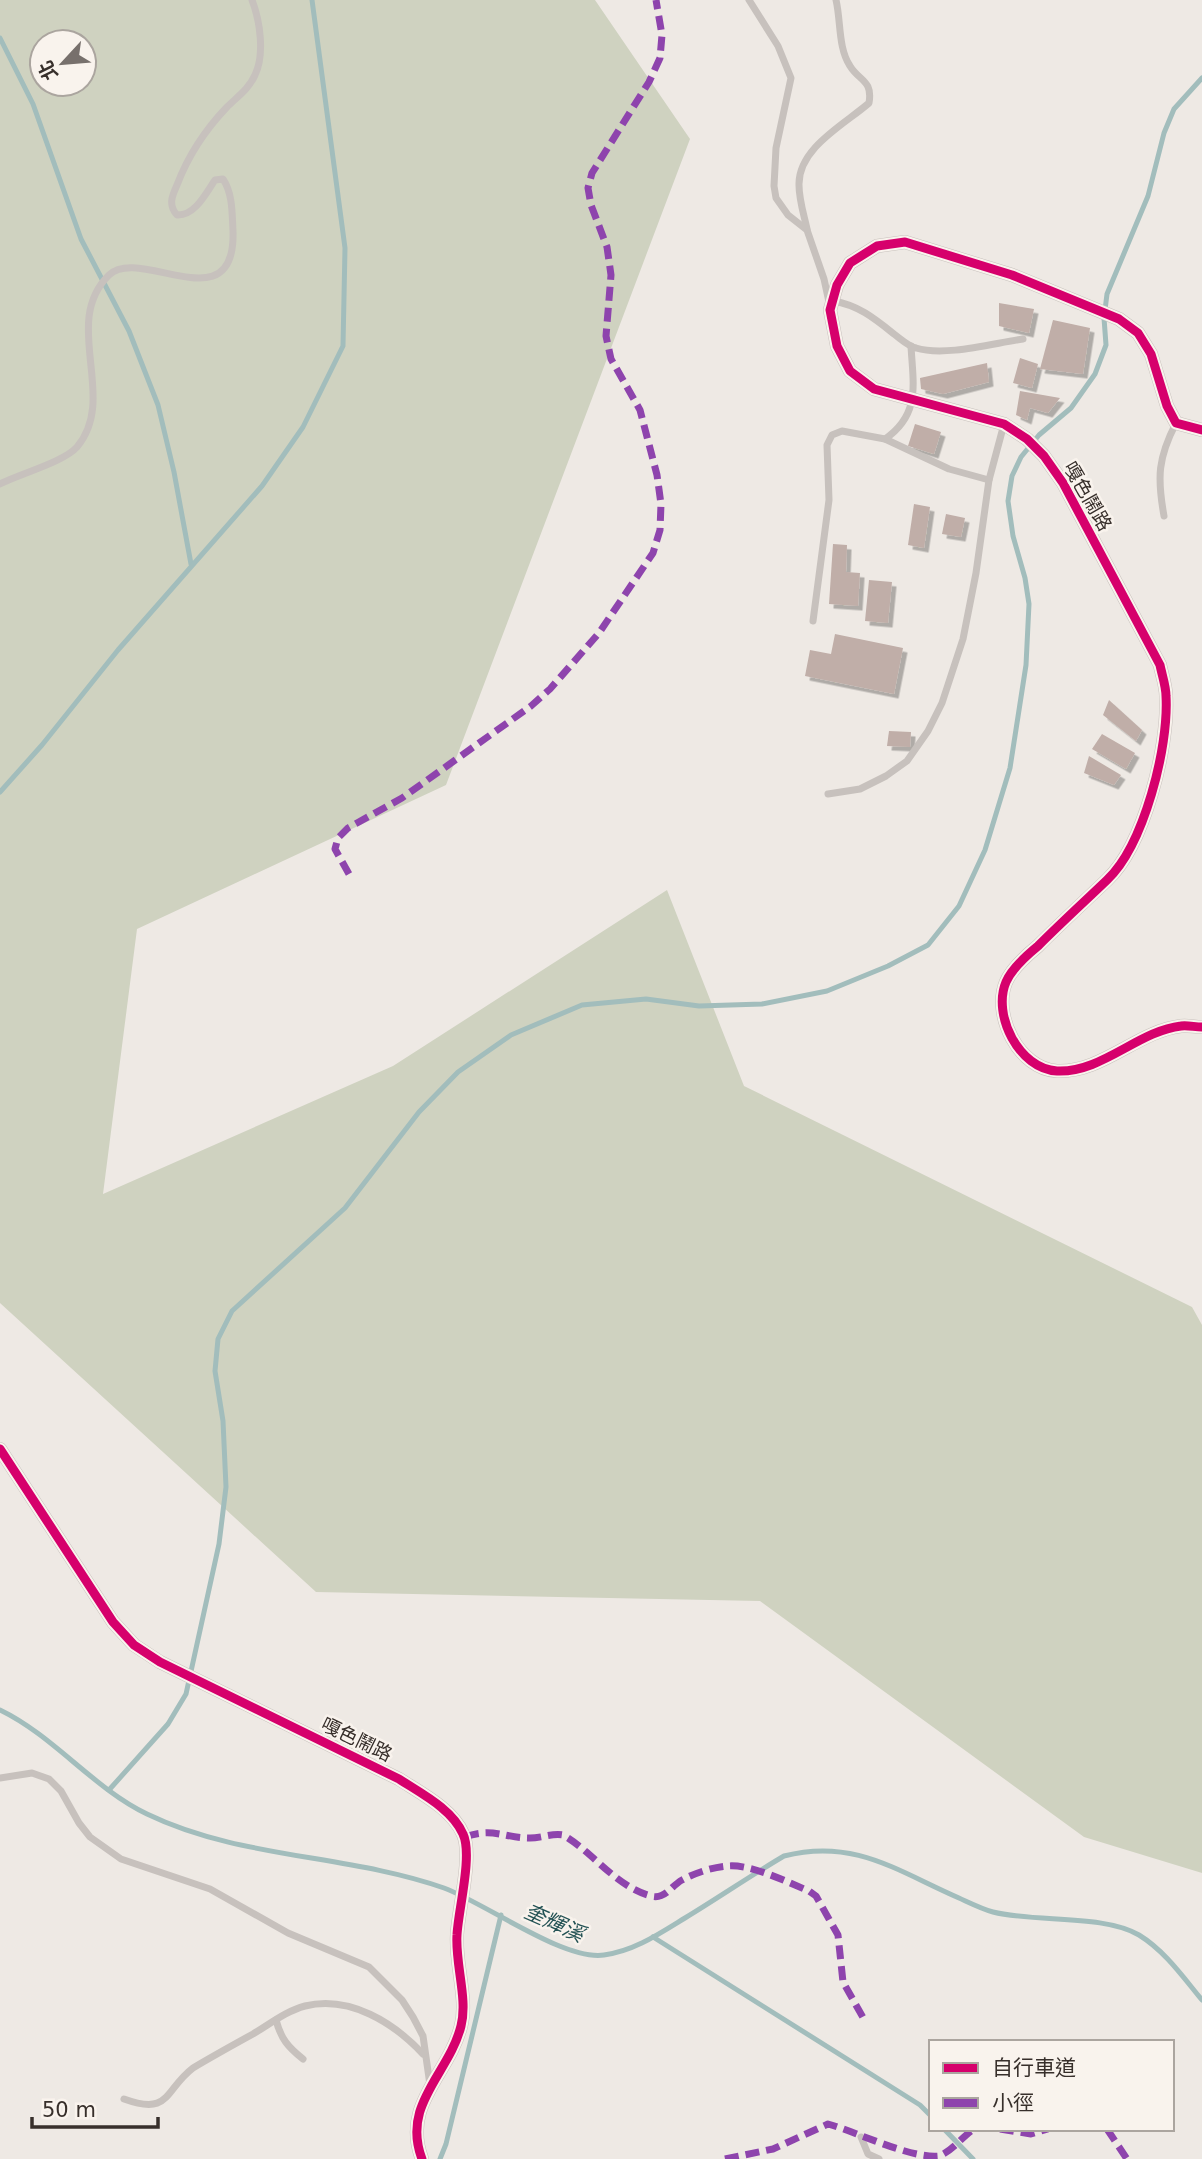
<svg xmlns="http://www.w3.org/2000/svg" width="1202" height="2159" viewBox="0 0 1202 2159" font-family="'DejaVu Sans','Noto Sans TC',sans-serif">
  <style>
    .green { fill: #cfd2c0; fill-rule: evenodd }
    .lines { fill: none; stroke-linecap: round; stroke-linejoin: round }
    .stream { stroke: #a2bdbc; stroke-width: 5 }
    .building { fill: #c0aea8; filter: url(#shadow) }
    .lane { stroke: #c7c1bd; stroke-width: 7 }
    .street { stroke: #c7c1bd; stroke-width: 14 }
    .quiet { stroke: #8e44ad; stroke-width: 7; stroke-dasharray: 14 7; stroke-linecap: butt }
    .cycleway-casing { stroke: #f9f3ed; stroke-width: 13 }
    .cycleway { stroke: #d6006c; stroke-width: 9 }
    .labels { text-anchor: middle; stroke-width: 5; stroke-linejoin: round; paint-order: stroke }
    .street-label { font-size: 19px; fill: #372f2b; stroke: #f9f3ed }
    .water-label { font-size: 21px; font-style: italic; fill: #255355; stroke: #f9f3ed }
  </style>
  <defs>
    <filter id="shadow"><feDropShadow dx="4.5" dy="4.5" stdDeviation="0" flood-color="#0004"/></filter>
  </defs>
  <rect width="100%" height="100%" fill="#eee9e4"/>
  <!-- green -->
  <path class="green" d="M0 0H595L690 139 446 785 137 929 103 1194 393 1066 667 890 744 1086 1192 1307 1202 1325V1873L1084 1837 760 1601 316 1592 0 1303ZM42 42H84V84H42Z"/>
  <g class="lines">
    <!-- stream -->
    <g class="stream">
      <polyline points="0,38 33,104 81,239 129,331 158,405 174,472 191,564"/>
      <polyline points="0,792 42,745 118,650 262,486 303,427 343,346 345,248 312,0"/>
      <path d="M0 1710C54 1736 93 1788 147 1814 240 1859 347 1854 444 1888 485 1903 564 1961 604 1955 634 1951 659 1934 685 1918 718 1898 750 1876 784 1856 854 1838 897 1871 959 1898 970 1903 982 1909 993 1912 1036 1923 1103 1914 1139 1935 1165 1951 1183 1977 1202 2000"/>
      <polyline points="109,1790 168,1724 186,1694 219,1544 226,1487 223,1421 215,1371 218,1339 232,1311 345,1208 419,1112 458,1072 511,1035 582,1005 646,999 699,1006 762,1004 827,991 888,966 928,945 959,906 985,850 1010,768 1026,665 1029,604 1025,578 1013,536 1008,501 1012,476 1021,457 1039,435 1071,408 1095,374 1106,345 1104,318 1107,294 1148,196 1164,133 1174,109 1202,78"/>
      <polyline points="653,1937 920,2105 931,2116"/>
      <polyline points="944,2129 973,2159"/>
      <polyline points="440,2159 446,2144 501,1915"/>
    </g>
  </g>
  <!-- building -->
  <g class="building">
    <polygon points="999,303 1034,309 1029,333 999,326"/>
    <polygon points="1053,320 1090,328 1083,374 1040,369"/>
    <polygon points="1020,358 1038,364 1032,388 1013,383"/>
    <polygon points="987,363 989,382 943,394 921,389 920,378"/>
    <polygon points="1020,391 1060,398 1048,413 1030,408 1027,420 1016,415"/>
    <polygon points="915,424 941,432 934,454 908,446"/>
    <polygon points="914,504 930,507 924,548 908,545"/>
    <polygon points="946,514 965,518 961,537 942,534"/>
    <polygon points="833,544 847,545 846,572 860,573 858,606 829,604"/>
    <polygon points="869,580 892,582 888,623 865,621"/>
    <polygon points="835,634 903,648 894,694 805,676 810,650 831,654"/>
    <polygon points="1109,700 1142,730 1136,741 1103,715"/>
    <polygon points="889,731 911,732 910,747 887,746"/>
    <polygon points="1102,734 1135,753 1126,769 1092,749"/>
    <polygon points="1089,756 1121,775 1114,785 1084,773"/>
  </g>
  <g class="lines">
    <!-- lane -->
    <g class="lane">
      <polyline points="749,0 778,46 791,78 776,148 774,186 776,198 788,215 807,230 824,279 829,302"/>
      <path d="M807 229C804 215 799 200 799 185 798 148 845 124 869 103 873 80 859 81 850 66 838 48 841 21 836 0"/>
      <path d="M833 301C858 305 874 318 894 334 901 339 908 346 916 348 945 357 994 343 1023 339"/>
      <polyline points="885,439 949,469 989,480"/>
      <path d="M0 484C19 474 64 462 77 447 119 397 60 323 109 275 140 245 236 324 233 231 232 214 233 194 223 179L215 180C206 193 195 216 177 215 168 205 172 196 177 185 188 156 205 130 227 107 237 97 249 89 255 75 265 54 260 21 252 0"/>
      <path d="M1164 516C1157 477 1158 458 1176 423"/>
      <path d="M813 621 829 500 827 445 832 435 842 431 885 439C921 414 913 384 911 346"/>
      <polyline points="828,794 860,789 886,776 907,761 928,731 942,703 963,639 976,573 989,480 1004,424"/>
      <polyline points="0,1778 32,1773 49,1779 61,1791 79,1823 90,1837 121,1859 210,1889 288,1933 369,1967 402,2000 413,2017 423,2036 430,2085"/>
      <path d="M276 2020C281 2039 288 2047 303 2059"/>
      <path d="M124 2099C171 2116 164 2090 193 2068 213 2056 233 2045 253 2034 270 2024 286 2011 305 2006 350 1995 394 2023 423 2054"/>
      <polyline points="861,2137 868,2154 879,2159"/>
    </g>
    <!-- street -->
    <g class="street">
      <path d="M1202 430 1176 423 1167 406 1151 354 1138 333 1119 319 1012 275 905 242 877 246 850 263 837 285 830 310 837 346 850 371 874 389 1004 424 1027 439 1044 456 1063 483 1160 665C1162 675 1166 686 1166 696 1169 747 1144 845 1107 880 1084 902 1061 923 1038 946 1027 955 1012 968 1006 982 992 1015 1019 1069 1057 1071 1102 1073 1138 1031 1181 1026 1187 1025 1195 1027 1202 1027"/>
      <path d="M0 1449 113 1622 134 1645 160 1662 399 1779C422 1794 452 1809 463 1834 473 1855 458 1911 457 1935 455 1964 468 1999 461 2026 449 2074 401 2104 422 2159"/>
    </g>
    <!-- quiet -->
    <g class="quiet">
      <polyline points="349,874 335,849 338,838 348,828 402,798 531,706 550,689 599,633 653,553 660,530 661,504 657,475 640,410 611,359 606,336 611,275 607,247 591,205 588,188 592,173 649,82 660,58 662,35 656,0"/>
      <path d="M465 1837C493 1827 504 1838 530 1838 542 1838 552 1833 563 1835 593 1852 616 1887 651 1896 665 1900 671 1886 682 1880 695 1873 713 1867 728 1866 751 1864 787 1882 809 1891L816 1896 838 1935 843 1982 865 2021"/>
      <polyline points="1000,2129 1031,2134 1048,2129"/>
      <polyline points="1107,2129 1127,2159"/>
      <path d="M725 2159 773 2149 828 2124C857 2132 911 2159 939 2156 952 2151 962 2137 974 2129"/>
    </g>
    <defs>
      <g id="cycleway">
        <path d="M1202 430 1176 423 1167 406 1151 354 1138 333 1119 319 1012 275 905 242 877 246 850 263 837 285 830 310 837 346 850 371 874 389 1004 424 1027 439 1044 456 1063 483 1160 665C1162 675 1166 686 1166 696 1169 747 1144 845 1107 880 1084 902 1061 923 1038 946 1027 955 1012 968 1006 982 992 1015 1019 1069 1057 1071 1102 1073 1138 1031 1181 1026 1187 1025 1195 1027 1202 1027"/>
        <path d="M0 1449 113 1622 134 1645 160 1662 399 1779C422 1794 452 1809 463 1834 473 1855 458 1911 457 1935 455 1964 468 1999 461 2026 449 2074 401 2104 422 2159"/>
      </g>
    </defs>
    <!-- cycleway casing -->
    <use href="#cycleway" class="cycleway-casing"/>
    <!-- cycleway -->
    <use href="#cycleway" class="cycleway"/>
  </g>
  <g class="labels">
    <!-- street labels -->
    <g class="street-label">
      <text transform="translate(1088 496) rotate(60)" y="7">嘎色鬧路</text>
      <text transform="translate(357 1739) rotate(26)" y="7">嘎色鬧路</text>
    </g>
    <!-- water labels -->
    <g class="water-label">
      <text transform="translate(554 1923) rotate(24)" y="7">奎輝溪</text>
    </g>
  </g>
  <!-- legend -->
  <rect x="929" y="2040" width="245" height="91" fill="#f9f3ed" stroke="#aba59f" stroke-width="2"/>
  <rect x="943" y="2063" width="35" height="10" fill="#d6006c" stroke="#aba59f" stroke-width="2"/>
  <text x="992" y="2075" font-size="21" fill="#372f2b">自行車道</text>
  <rect x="943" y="2098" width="35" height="10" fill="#8e44ad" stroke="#aba59f" stroke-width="2"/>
  <text x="992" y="2110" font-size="21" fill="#372f2b">小徑</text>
  <!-- north arrow -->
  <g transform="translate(63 63) rotate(244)"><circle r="33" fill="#f9f3ed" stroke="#aba59f" stroke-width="2"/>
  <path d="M0-5L12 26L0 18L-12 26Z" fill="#77706c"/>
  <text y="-10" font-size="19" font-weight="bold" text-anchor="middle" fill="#372f2b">北</text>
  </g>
  <!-- scale -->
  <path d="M32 2117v10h126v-10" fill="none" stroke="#372f2b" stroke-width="3.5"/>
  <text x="42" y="2117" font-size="21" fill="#372f2b" stroke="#f9f3ed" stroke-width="5" paint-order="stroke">50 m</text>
</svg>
